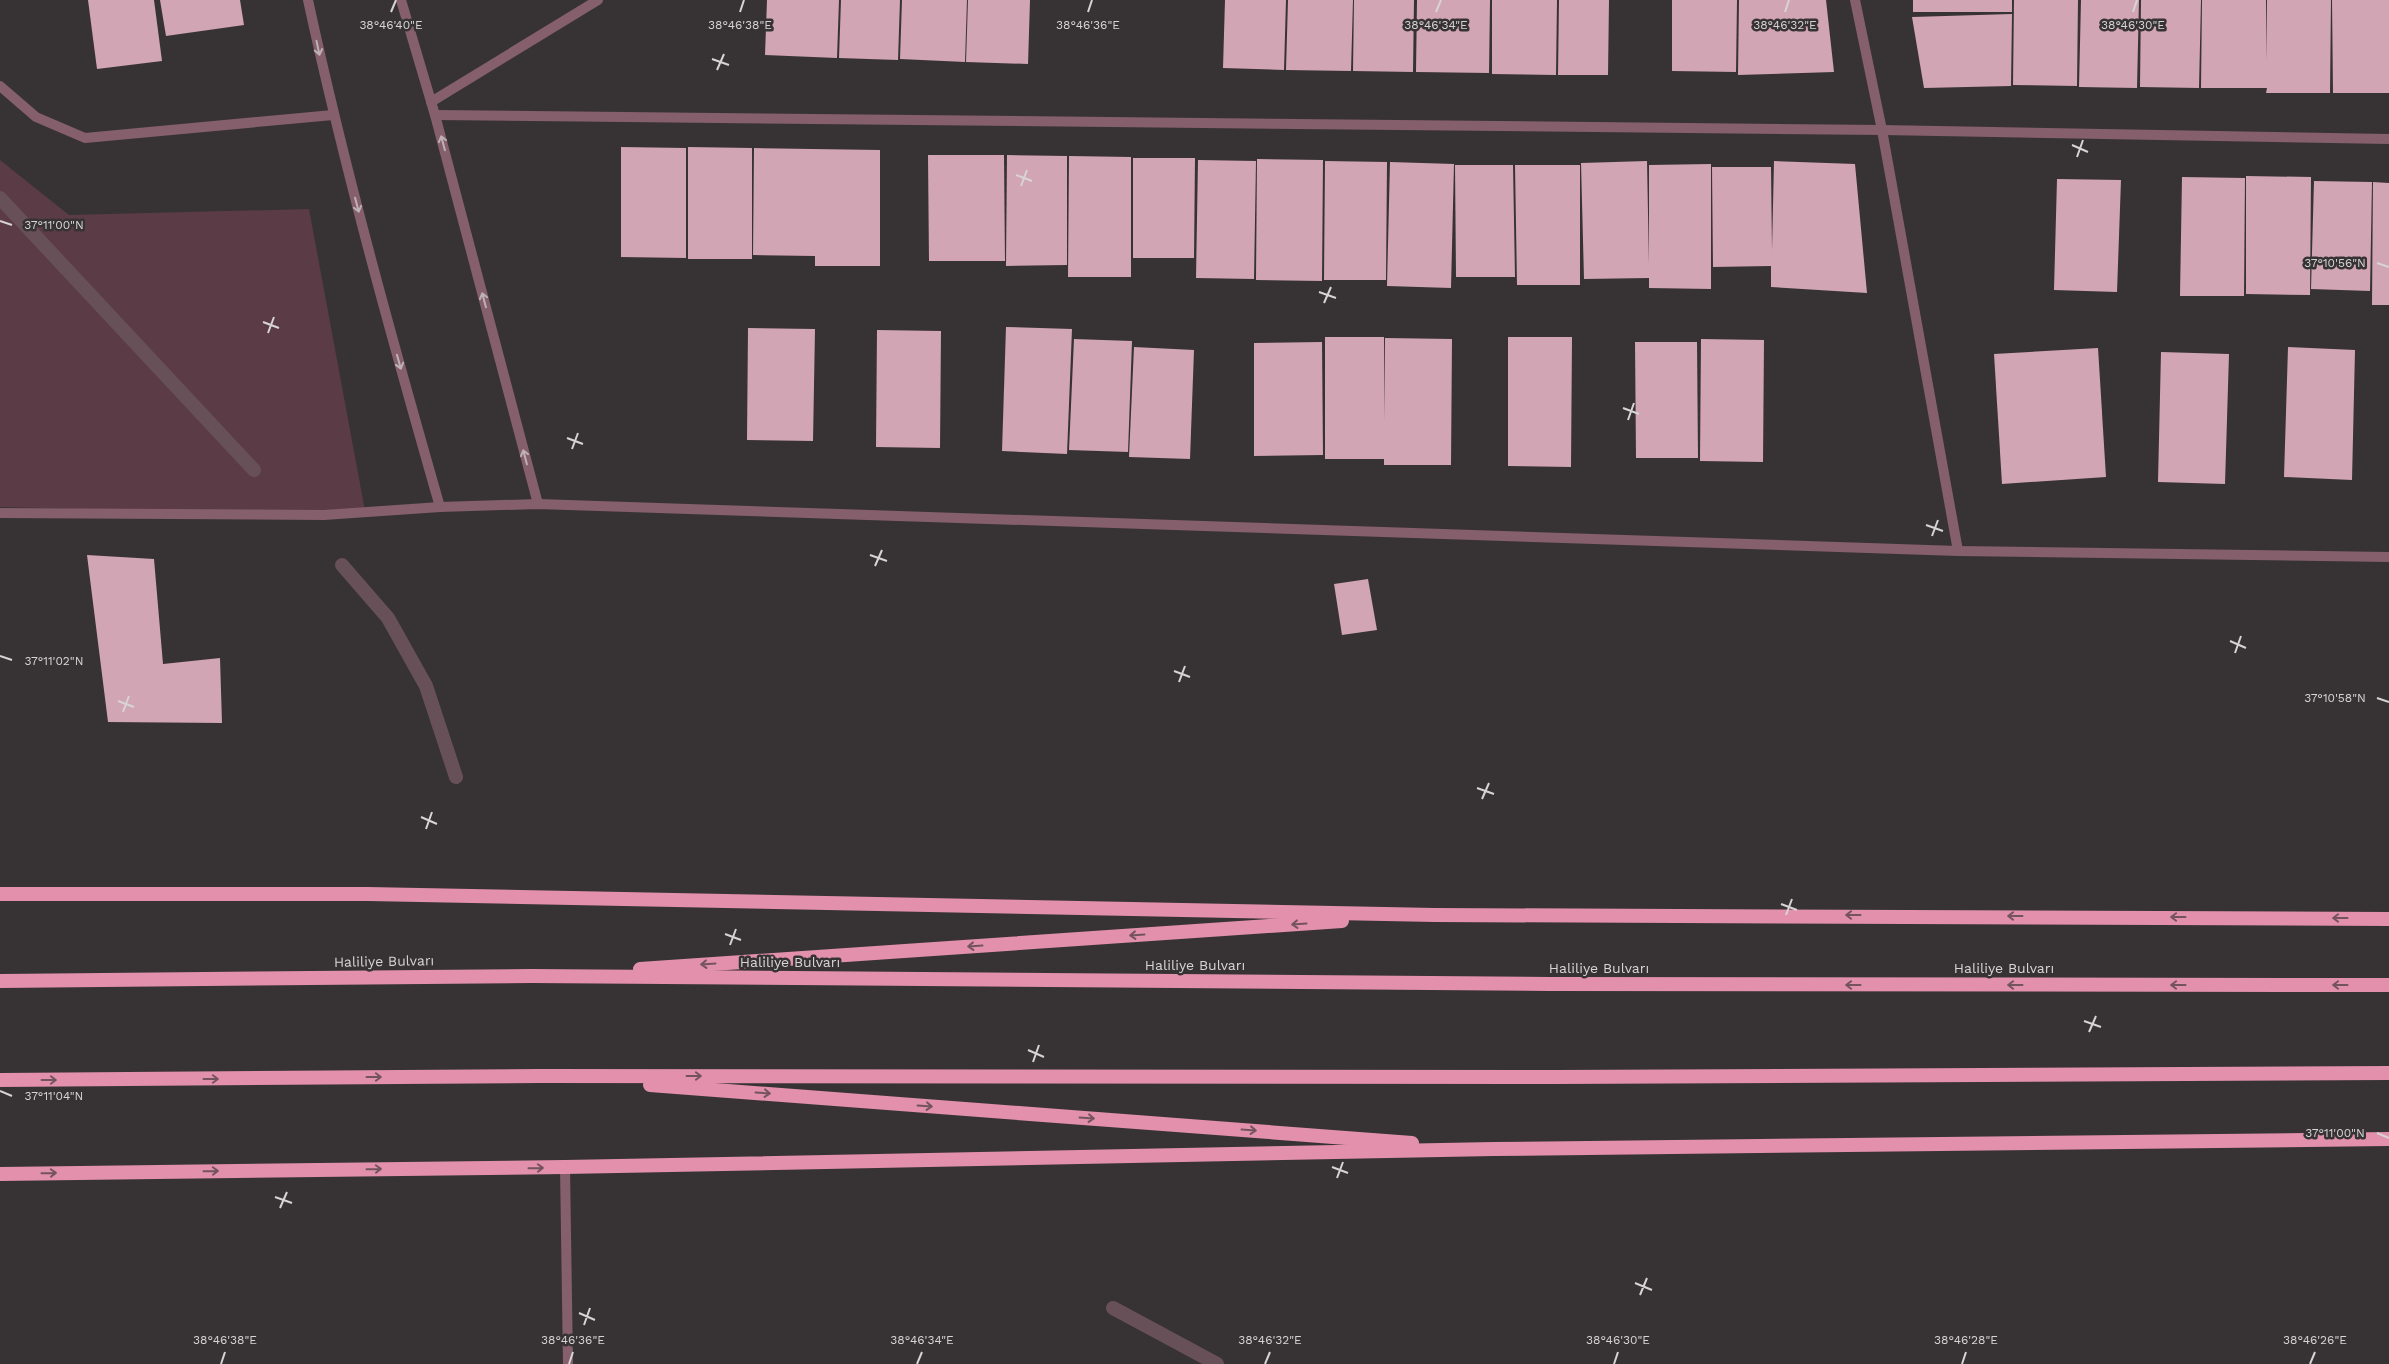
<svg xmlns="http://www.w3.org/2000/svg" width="2389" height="1364" viewBox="0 0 2389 1364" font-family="'Work Sans',sans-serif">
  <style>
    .park { fill: #5a3b46 }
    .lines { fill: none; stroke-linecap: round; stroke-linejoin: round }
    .stream { stroke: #685059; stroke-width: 14 }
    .building { fill: #d1a5b3 }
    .minor { stroke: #855f6c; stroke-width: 10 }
    .tertiary { stroke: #855f6c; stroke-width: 10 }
    .trunk { stroke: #e290ac; stroke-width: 14 }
    .oneway { stroke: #beb1b6 }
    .oneway2 { stroke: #73545e }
    .ticks { fill: none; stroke: #d7d4d5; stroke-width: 2 }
    .labels { text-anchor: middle; stroke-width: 5; stroke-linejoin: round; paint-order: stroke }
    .street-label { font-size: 14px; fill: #d7d4d5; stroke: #373334 }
    .ticks-label { font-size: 12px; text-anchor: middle; fill: #d7d4d5; stroke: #373334; stroke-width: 5; stroke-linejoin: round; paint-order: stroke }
  </style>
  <rect width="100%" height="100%" fill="#373334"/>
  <!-- park -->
  <polygon class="park" points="0,160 69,215 309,209 366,516 0,507"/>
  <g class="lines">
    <!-- stream -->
    <g class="stream">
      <polyline points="0,198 254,470"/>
      <polyline points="342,565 388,618 426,686 456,777"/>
      <polyline points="1113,1308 1217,1364"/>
    </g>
  </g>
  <!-- building -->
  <g class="building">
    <polygon points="88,0 154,0 162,61 97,69"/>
    <polygon points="160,0 240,0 244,25 166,36"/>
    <polygon points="767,0 839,0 837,58 765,55"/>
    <polygon points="841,0 900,0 898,60 839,58"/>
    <polygon points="902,0 967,0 965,62 900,59"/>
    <polygon points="968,0 1030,0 1028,64 966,62"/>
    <polygon points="1225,0 1286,0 1284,70 1223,68"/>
    <polygon points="1288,0 1353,0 1351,71 1286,70"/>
    <polygon points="1354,0 1414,0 1413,72 1353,71"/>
    <polygon points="1417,0 1490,0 1489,73 1416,72"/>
    <polygon points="1492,0 1557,0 1556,75 1492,74"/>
    <polygon points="1559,0 1609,0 1608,75 1558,75"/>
    <polygon points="1672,0 1737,0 1736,72 1672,71"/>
    <polygon points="1739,0 1826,0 1834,72 1738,75"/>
    <rect x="1913" y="0" width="99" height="12"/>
    <polygon points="2014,0 2078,0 2077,86 2013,85"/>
    <polygon points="2081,0 2139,0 2137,88 2079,87"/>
    <polygon points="2141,0 2201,0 2199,88 2140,87"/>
    <polygon points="2202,0 2266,0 2267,61 2267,0 2331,0 2330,93 2266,93 2267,88 2201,88"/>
    <polygon points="2332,0 2389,0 2389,93 2333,93"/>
    <polygon points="2012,14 2011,86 1924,88 1912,17"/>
    <polygon points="621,147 686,148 686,258 621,257"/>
    <polygon points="688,147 752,148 752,259 688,259"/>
    <polygon points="754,148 880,150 880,266 815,266 815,256 753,255"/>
    <polygon points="928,155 1004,155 1005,261 929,261"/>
    <polygon points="1007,155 1067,156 1067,265 1006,266"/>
    <polygon points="1069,156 1131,157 1131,277 1068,277"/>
    <polygon points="1133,158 1195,158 1194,258 1133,258"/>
    <polygon points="1257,159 1323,160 1322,281 1256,280"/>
    <polygon points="1198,160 1256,161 1254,279 1196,278"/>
    <polygon points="1325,161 1387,162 1386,280 1324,280"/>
    <polygon points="1647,161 1649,264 1649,165 1711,164 1711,289 1649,288 1649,278 1584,279 1581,163"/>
    <polygon points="1774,161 1855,164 1867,293 1771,287 1771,266 1713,267 1712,167 1771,167 1772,250"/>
    <polygon points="1390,162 1454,164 1451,288 1387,286"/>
    <polygon points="1455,165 1513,165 1515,277 1456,277"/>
    <polygon points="1515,165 1580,165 1580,285 1517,285"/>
    <polygon points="2246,176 2311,177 2310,295 2246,294"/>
    <polygon points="2182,177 2245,178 2244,296 2180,296"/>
    <polygon points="2057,179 2121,180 2117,292 2054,290"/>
    <polygon points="2314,181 2372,182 2370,291 2311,289"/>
    <polygon points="2373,182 2389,183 2389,305 2372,305"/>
    <polygon points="1006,327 1072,329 1067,454 1002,451"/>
    <polygon points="748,328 815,329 813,441 747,440"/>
    <polygon points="877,330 941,331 940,448 876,447"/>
    <polygon points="1325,337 1384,337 1384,421 1385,338 1452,339 1451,465 1384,465 1384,459 1325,459"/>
    <polygon points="1508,337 1572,337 1571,467 1508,466"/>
    <polygon points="1074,339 1132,341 1128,452 1069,450"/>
    <polygon points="1701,339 1764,340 1763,462 1700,461"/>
    <polygon points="1322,342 1323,455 1254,456 1254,343"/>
    <polygon points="1635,342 1697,342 1698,458 1636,458"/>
    <polygon points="1134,347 1194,350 1190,459 1129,457"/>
    <polygon points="2288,347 2355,350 2352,480 2284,477"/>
    <polygon points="2098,348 2106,477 2002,484 1994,354"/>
    <polygon points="2161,352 2229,354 2225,484 2158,482"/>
    <polygon points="87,555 154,559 163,664 220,658 222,723 108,722"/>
    <polygon points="1368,579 1377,630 1342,635 1334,584"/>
  </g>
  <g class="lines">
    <!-- minor -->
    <g class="minor">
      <polyline points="1855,0 1882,130 1958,551"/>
      <polyline points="0,86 36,117 85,138 333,115"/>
      <polyline points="431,102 598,0"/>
      <polyline points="435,115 1882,130 2389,139"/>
      <polyline points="565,1167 568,1364"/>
    </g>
    <!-- tertiary -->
    <g class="tertiary">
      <path d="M308 0C345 171 392 339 440 507"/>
      <polyline points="401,0 435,115 538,504"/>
      <polyline points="0,513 324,515 440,507 538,504 1958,551 2389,557"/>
    </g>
    <!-- trunk -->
    <g class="trunk">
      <polyline points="0,894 368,894 1435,915 2389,919"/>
      <polyline points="640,969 1342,921"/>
      <polyline points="0,981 531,976 1550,984 2389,985"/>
      <polyline points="0,1080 540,1076 1555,1077 2389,1073"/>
      <polyline points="650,1085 1412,1143"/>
      <polyline points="0,1174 565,1167 1494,1149 2389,1139"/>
    </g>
  </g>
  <!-- one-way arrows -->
  <defs><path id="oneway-shaft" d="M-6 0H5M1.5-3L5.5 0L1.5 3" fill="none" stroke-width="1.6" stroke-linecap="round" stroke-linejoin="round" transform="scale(1.25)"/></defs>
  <g class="oneway">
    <use href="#oneway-shaft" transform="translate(318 48) rotate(78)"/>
    <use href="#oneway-shaft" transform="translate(443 143) rotate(-105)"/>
    <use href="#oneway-shaft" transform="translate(357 205) rotate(75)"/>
    <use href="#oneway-shaft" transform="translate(484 300) rotate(-105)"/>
    <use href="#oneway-shaft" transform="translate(399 362) rotate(74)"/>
    <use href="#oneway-shaft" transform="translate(525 457) rotate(-105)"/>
  </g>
  <g class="oneway2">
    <use href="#oneway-shaft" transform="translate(1853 915) rotate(-180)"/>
    <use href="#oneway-shaft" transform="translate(2015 916) rotate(-180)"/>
    <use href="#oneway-shaft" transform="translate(2178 917) rotate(-180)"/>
    <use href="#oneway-shaft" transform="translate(2340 918) rotate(-180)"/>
    <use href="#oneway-shaft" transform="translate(1299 924) rotate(176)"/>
    <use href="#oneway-shaft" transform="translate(1137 935) rotate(176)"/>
    <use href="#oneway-shaft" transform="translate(975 946) rotate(176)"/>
    <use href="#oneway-shaft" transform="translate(708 964) rotate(176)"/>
    <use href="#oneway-shaft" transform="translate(1853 985) rotate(-180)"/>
    <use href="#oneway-shaft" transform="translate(2015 985) rotate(-180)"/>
    <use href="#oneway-shaft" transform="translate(2178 985) rotate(-180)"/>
    <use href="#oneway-shaft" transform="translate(2340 985) rotate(-180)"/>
    <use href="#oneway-shaft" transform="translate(694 1076)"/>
    <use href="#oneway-shaft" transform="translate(374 1077)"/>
    <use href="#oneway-shaft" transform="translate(211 1079)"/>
    <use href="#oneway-shaft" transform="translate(49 1080)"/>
    <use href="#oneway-shaft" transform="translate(763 1093) rotate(4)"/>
    <use href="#oneway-shaft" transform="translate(925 1106) rotate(4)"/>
    <use href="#oneway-shaft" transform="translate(1087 1118) rotate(4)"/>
    <use href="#oneway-shaft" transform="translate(1249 1130) rotate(4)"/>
    <use href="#oneway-shaft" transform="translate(536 1168) rotate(-1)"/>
    <use href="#oneway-shaft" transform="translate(374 1169) rotate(-1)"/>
    <use href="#oneway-shaft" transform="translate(211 1171) rotate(-1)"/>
    <use href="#oneway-shaft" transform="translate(49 1173) rotate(-1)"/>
  </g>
  <!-- ticks -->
  <path class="ticks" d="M391 12 396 0M740 12 744 0M1088 12 1092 0M1436 12 1441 0M1785 12 1789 0M2133 12 2137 0M712 59 729 65M717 70 724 54M2072 145 2088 152M2077 157 2083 140M1016 175 1032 181M1021 186 1027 170M0 221 12 225M2377 263 2389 267M1319 292 1336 298M1324 303 1331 287M263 322 279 328M268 333 274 317M1623 408 1639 414M1628 420 1634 403M567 438 583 444M572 449 578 433M1926 525 1943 531M1932 536 1938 520M870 555 887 561M875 566 882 550M2230 641 2246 648M2235 653 2241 636M0 656 12 660M1174 671 1190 677M1179 682 1185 666M2377 698 2389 702M118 701 134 707M123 712 129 696M1477 788 1494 794M1482 799 1489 783M421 817 437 824M426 829 432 812M1781 904 1797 910M1786 915 1792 899M725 934 741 940M730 945 736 929M2084 1021 2101 1027M2089 1032 2096 1016M1028 1050 1044 1057M1033 1062 1039 1045M0 1091 12 1096M2377 1133 2389 1138M1332 1167 1348 1173M1337 1178 1343 1162M275 1197 292 1203M280 1208 287 1192M1635 1283 1652 1290M1640 1295 1647 1278M579 1313 595 1320M584 1325 590 1308M221 1364 225 1352M569 1364 573 1352M917 1364 922 1352M1265 1364 1270 1352M1614 1364 1618 1352M1962 1364 1966 1352M2310 1364 2315 1352"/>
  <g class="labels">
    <!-- street labels -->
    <g class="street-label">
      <text transform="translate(384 961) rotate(-1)" y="5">Haliliye Bulvarı</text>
      <text x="790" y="967">Haliliye Bulvarı</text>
      <text x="1195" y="970">Haliliye Bulvarı</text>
      <text x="1599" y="973">Haliliye Bulvarı</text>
      <text x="2004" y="973">Haliliye Bulvarı</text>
    </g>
  </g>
  <g class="ticks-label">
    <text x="391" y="29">38°46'40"E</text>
    <text x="740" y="29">38°46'38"E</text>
    <text x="1088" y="29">38°46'36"E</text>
    <text x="1436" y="29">38°46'34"E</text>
    <text x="1785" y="29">38°46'32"E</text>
    <text x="2133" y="29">38°46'30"E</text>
    <text x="54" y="229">37°11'00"N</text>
    <text x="2335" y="267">37°10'56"N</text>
    <text x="54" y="665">37°11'02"N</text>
    <text x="2335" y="702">37°10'58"N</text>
    <text x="54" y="1100">37°11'04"N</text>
    <text x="2335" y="1137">37°11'00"N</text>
    <text x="225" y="1344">38°46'38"E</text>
    <text x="573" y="1344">38°46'36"E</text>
    <text x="922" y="1344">38°46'34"E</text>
    <text x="1270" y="1344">38°46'32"E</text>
    <text x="1618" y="1344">38°46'30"E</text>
    <text x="1966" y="1344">38°46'28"E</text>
    <text x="2315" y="1344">38°46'26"E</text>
  </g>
</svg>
